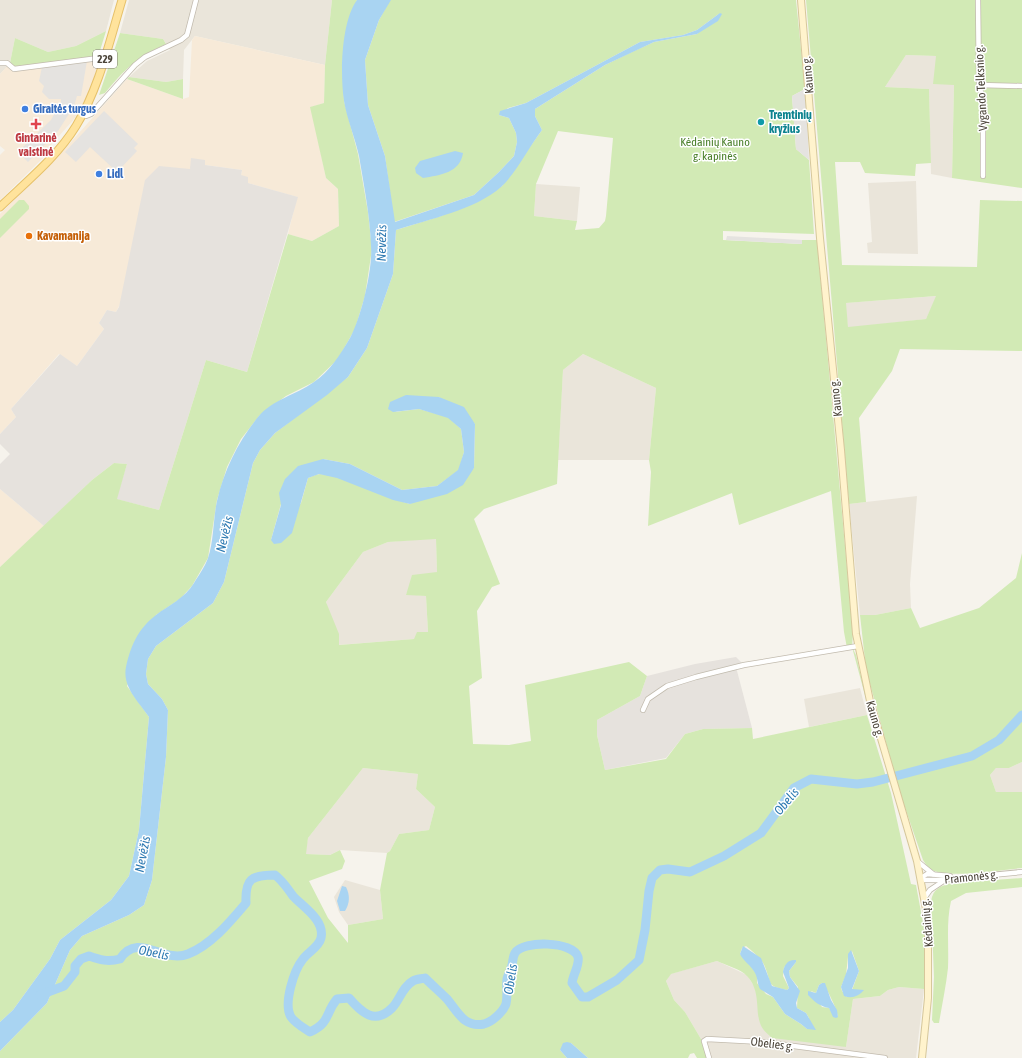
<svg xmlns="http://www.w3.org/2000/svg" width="1022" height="1058" viewBox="0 0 1022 1058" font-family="'Asap Condensed',sans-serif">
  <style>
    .residential { fill: #eae5da }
    .commercial { fill: #f7ead8 }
    .industrial { fill: #e6e2dd }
    .green { fill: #d2eab5; fill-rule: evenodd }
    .parking { fill: #e5e3e0 }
    .water { fill: #a9d4f2 }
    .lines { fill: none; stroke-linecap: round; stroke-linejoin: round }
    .river { stroke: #a9d4f2; stroke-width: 9 }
    .street-casing { stroke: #c2bbae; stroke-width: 6 }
    .secondary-casing { stroke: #d6c79b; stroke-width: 8 }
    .primary-casing { stroke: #e6c16a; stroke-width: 9 }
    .street { stroke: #fff; stroke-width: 4.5 }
    .secondary { stroke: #fff3cd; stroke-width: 6 }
    .primary { stroke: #ffe39c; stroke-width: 7 }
    .shop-dot { fill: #3f7fe0; stroke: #fff; stroke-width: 1.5 }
    .culture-dot { fill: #0f9aa8; stroke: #fff; stroke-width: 1.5 }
    .health-dot { fill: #e0444e; stroke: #fff; stroke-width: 1.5 }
    .food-dot { fill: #e8710a; stroke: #fff; stroke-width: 1.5 }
    .labels { text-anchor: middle; stroke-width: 3; stroke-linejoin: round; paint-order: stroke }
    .shield { fill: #fff; stroke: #817c74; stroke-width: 1 }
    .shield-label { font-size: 11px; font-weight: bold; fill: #4b4439 }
    .street-label { font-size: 12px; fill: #4b4439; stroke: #fff }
    .shop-label { font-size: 12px; font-weight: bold; fill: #366cbe; stroke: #fff; text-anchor: start }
    .culture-label { font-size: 12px; font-weight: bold; fill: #0d838f; stroke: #fff; text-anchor: start }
    .health-label { font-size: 12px; font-weight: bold; fill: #be3a42; stroke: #fff }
    .park-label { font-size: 12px; fill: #4a7f2a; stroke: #fff }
    .food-label { font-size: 12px; font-weight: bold; fill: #c56008; stroke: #fff; text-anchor: start }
    .water-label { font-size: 13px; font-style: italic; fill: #2e7ab2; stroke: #fff }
  </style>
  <rect width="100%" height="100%" fill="#f6f3ec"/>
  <!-- residential -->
  <g class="residential">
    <polygon points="0,0 114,0 106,31 76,46 48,52 15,38 10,63 0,74"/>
    <polygon points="129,0 332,0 325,65 195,36 184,50 183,79 166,82 129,77 147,61 170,50 163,39 120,33"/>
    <polygon points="906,55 936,56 954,84 952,178 931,174 929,89 885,87"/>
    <polygon points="916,181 918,254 868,253 867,243 872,242 868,183"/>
    <polygon points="536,184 580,187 577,221 534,216"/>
    <polygon points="937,296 926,319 848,328 845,303"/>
    <polygon points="583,354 656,388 649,460 558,460 563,370"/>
    <polygon points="917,496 910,584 911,608 875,615 860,615 849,504"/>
    <polygon points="436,538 437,572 406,594 426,596 428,632 414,639 338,645 326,602 363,552 388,542"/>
    <polygon points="860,688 867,715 809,727 804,699"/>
    <polygon points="1022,762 1022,792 996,792 990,775 996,768 1009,768"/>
    <polygon points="363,768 418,774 416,789 435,807 429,830 399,834 390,851 387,853 340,850 330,855 305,854 308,838"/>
    <polygon points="345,880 380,890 383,919 348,925 339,912 334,897"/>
    <polygon points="717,961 747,975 754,986 758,998 758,1007 846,1047 853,999 880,996 888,990 899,987 924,989 916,1058 708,1058 701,1039 685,1012 674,1000 666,981 670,974"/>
  </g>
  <!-- commercial -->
  <g class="commercial">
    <polygon points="195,36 325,65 324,103 311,107 326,178 338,189 339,226 312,241 288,234 297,197 248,183 241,175 242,170 205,165 205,160 190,169 116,312 107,310 99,323 104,329 77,366 59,354 11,409 16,417 0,434 0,214 63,151 127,79 183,99 189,97 192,40"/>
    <polygon points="95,57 99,62 93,81 86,100 74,119 51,145 46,155 0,200 0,155 5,150 0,146 0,74 10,63"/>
    <polygon points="0,489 44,526 0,567"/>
  </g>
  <!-- industrial -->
  <g class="industrial">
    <polygon points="191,158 205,160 205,165 242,170 241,175 248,177 248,183 298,197 247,372 206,360 159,510 116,499 127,464 114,463 92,480 44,526 0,489 0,464 10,454 0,444 0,434 16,417 11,409 60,354 77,366 104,329 99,323 107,310 116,312 119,307 145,180 159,166 190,169"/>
    <polygon points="736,657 744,665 736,667 752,728 703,729 685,734 666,758 605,770 597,735 597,720 640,696 647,676 695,664"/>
  </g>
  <!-- green -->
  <g class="green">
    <polygon points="332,0 357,0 344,46 343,78 344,101 358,154 368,212 372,249 365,296 355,329 338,359 314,382 286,396 260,415 241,439 227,467 217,500 208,558 192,586 180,599 156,615 127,686 149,717 139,830 129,876 111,900 60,940 50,959 13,1010 0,1022 0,567 92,480 114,463 127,464 117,499 159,510 206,360 247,372 288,234 312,241 339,226 338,189 326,178 310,107 324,103 325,65"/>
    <path d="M390 0H796L805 89 792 96 796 149 809 160 814 234 723 231V240L802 244V240H817L853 633 852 647 856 655 870 714 852 647 847 648 844 632 831 491 739 525 732 493 648 526 651 472 649 460 656 388 583 354 563 370 557 484 484 509 474 519 500 584 492 587 477 611 482 678 469 686 473 744 509 745 531 741 525 685 629 662 647 676 640 696 597 720V735L605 770 666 759 685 734 703 729 752 728 753 739 867 715 891 793 911 884 916 885 924 928V989L899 987 888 990 880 996 853 999 846 1047 772 1038C769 1035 765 1032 763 1029 753 1015 763 993 747 976 741 969 725 965 717 961L671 974 666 981 674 1000 685 1012 701 1039 708 1058H697L694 1053 690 1054 688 1058H588L571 1043 560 1050 567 1058H0V1051L47 1003 70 950 82 936 129 915 144 905 152 880 166 757 168 710 162 699 148 684 146 674 148 659 156 646 213 603 224 582 253 463 260 450 275 433 348 377 367 348 393 274 396 230 441 216 502 186 542 130 535 116V109L605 65 634 51 654 42 697 34 720 13 697 30 683 35 640 42 526 103 508 108 499 115 509 118 516 133 517 142 514 156 499 172 474 195 394 222 385 156 368 105 365 60 379 20ZM558 131 613 138 606 216 605 221 599 228 575 230 577 221 534 216 536 184ZM439 397 475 424 474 468 410 504C384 497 343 475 320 474 316 474 311 477 308 478L301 503 271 540 281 504 323 459 350 464 402 490 437 486 459 470 464 452 461 429 448 417 419 409 394 412ZM436 539 437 572 412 575 406 595 426 596 428 632H417L414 639 339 645V634L326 602 363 552 388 542ZM363 768 418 774 416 789 435 807 429 830 399 834 390 851 387 853 380 890 383 919 348 925V943L328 918 309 881 342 869 345 861 340 850 330 855 306 854 308 838ZM746 946C752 951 763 960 765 967 772 984 766 986 787 990L789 988 783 976 784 967 796 962 789 971 790 977 798 987 797 1008 806 1013 809 1018 807 1029 801 1024 785 1014 773 997 766 994 757 983V975L751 966 740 954 742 948ZM852 951 859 971 852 990H861L851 997H847L842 991 841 987 846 975 848 957ZM822 983C827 988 837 1009 838 1017L832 1013 829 1008 822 1007 811 991 816 993 819 985Z"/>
    <path d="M806 0H1022V188L952 178 954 85 933 84 936 56 906 55 885 87 929 89 931 163 916 164 915 176 865 173 860 162H835L842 265 977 267 980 200 1022 201V351L900 349 892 371 859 418 866 502 849 504ZM936 296 926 319 848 327 846 303Z"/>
    <polygon points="106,31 99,54 95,57 16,68 10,63 15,38 48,52 76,46"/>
    <path d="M120 33 163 39 166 44C137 57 125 69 105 93L99 95Z"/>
    <polygon points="129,77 166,82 183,79 183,99 127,79"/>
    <polygon points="19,200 24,200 29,206 29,209 0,238 0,219"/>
    <path d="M1022 553V762L1009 768H996L990 775 996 792H1022V868C1000 870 954 878 934 871 929 869 926 865 923 860L899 790 866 669 860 615H875L911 608 920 628 979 608 1016 578Z"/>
    <path d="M1022 878V887L966 893 951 901C946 923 949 945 948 968 946 986 942 1005 939 1023H934L932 1020 934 977 931 901C933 889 940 886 952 883Z"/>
  </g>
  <!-- parking -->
  <g class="parking">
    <polygon points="87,61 81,96 77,96 74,106 58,131 28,162 18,152 51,120 61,102 61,99 49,99 42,92 44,86 39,81 42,67"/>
    <polygon points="805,89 806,98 809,160 796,149 792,96"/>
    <polygon points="104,111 138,144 134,148 137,151 117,172 90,147 76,162 65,152"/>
    <polygon points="727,236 802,240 802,244 726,240"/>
  </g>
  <!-- water -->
  <g class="water">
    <path d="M357 0H391L379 20 365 60 368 105 385 156 395 222 474 195 499 172 514 156 517 142 516 133 509 118 499 115 500 111 526 103 640 42 683 35 697 30 720 13 722 14 718 21 697 34 654 42 605 65 535 109V116L542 130C529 147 517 172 501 187 475 210 429 219 396 230L393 274 367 348 348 377 327 395 275 433 260 450 253 463 224 582 213 603 156 646 148 659 146 674 148 684 162 699 168 710 166 757 152 880 144 905 129 915 82 936 70 950 47 1003 0 1051V1022L13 1010 50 959 60 940 111 900 129 876 139 830 149 717C139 702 122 687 126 667 131 645 138 629 156 615 169 605 185 598 194 583 198 576 205 567 208 558 214 541 213 519 217 501 224 470 238 442 258 417 273 399 296 395 314 382 330 371 340 355 350 338 361 318 373 269 371 246 370 216 364 186 359 156 355 138 347 119 344 101 340 74 341 22 357 0Z"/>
    <path d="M455 151 463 153C460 173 440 175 423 178L416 173 415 168 420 161Z"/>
    <polygon points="406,395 439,397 464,407 475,424 474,468 463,485 447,494 410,504 393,500 337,478 319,474 308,478 292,533 281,543 274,544 271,540 281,505 279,493 285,479 298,466 323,459 350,464 402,490 437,486 458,470 464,452 461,429 448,418 419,409 393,412 388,409 390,402"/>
    <path d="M342 886 346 887C350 895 350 903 345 911H340L337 901Z"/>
    <path d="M743 946 761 958 772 986 787 990 789 988 783 972C784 965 788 959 796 960V962L789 971 790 977 800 991 796 1003 797 1008 806 1013 816 1030 807 1029 801 1024 785 1014 773 997 760 989C757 984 758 978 755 973 751 965 743 961 740 954Z"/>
    <path d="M851 950 859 971 852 989 864 990C859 996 852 999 844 996L841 987 848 968V954Z"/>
    <path d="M822 983H825L831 1000 837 1010 838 1017 836 1018 833 1017 829 1008C819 1006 815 1002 808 995V991L816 993 819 985Z"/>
    <polygon points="567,1042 571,1043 588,1058 567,1058 560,1050 563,1043"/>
  </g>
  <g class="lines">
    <!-- river -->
    <path class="river" d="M40 995 64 986 75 972V966L81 959 89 956C100 960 108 962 120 959 138 931 163 964 188 954 211 945 230 922 246 903 245 879 251 875 275 875 283 881 287 888 293 896 303 907 325 920 321 938 319 947 308 952 303 959 294 970 283 1004 291 1017 296 1024 304 1028 310 1032 331 1022 325 1013 337 999L349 998C362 1013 375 1025 392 1008 400 1000 402 987 413 981 416 979 421 979 425 978 432 985 440 992 447 999 458 1012 464 1028 484 1024 492 1022 503 1012 506 1004 508 996 506 987 507 979 508 974 511 970 512 965 513 961 513 956 515 953 523 940 573 941 578 957 580 964 573 975 572 983L582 997H588L617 980 639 960 645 930 649 891 652 878 660 870 668 869 690 872 724 856 761 833 794 788 811 779 857 784 873 782 972 756 999 740 1022 715"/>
    <defs>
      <g id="street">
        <polyline points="978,0 979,85 983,100 983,176"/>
        <polyline points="0,63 7,63 14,69 99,58 105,59"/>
        <polyline points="979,85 1022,86"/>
        <polyline points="82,115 86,116 91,114 135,65 145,57 181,40 187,35 196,0"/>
        <polyline points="643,710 648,699 667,686 696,677 744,665 858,646"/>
        <polyline points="917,861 933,874"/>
        <polyline points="921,878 925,880 939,880 1022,872"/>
        <polyline points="921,878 927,874 950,876"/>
        <polyline points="925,897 930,890 945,880"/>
        <polyline points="709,1058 704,1041 707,1039 763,1042 885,1058"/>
      </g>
      <polyline id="secondary" points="801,0 820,238 841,450 856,634 870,701 917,861 928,920 928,998 922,1058"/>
      <path id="primary" d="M0 207C26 182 57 157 76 126 99 88 109 43 122 0"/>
    </defs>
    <!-- street casing -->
    <use href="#street" class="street-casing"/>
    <!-- secondary casing -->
    <use href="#secondary" class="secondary-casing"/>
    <!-- primary casing -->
    <use href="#primary" class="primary-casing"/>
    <!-- street -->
    <use href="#street" class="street"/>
    <!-- secondary -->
    <use href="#secondary" class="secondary"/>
    <!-- primary -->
    <use href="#primary" class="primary"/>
  </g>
  <!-- markers -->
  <g class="shop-dot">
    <circle cx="25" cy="109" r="4"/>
    <circle cx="99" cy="174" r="4"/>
  </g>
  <circle class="culture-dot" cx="761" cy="122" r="4"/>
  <path class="health-dot" d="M34 118h4v4h4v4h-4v4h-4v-4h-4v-4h4z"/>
  <circle class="food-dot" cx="29" cy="236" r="4"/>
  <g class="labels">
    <!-- shield labels -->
    <rect class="shield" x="93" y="50" width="24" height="18" rx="3"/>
    <g class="shield-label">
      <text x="105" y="63">229</text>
    </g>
    <!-- street labels -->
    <g class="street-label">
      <text transform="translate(808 75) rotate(-95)" y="4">Kauno g.</text>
      <text transform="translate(981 88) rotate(-93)" y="4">Vygando Telksnio g.</text>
      <text transform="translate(836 398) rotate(-96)" y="4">Kauno g.</text>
      <text transform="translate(875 719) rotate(74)" y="4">Kauno g.</text>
      <text transform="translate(971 877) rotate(-6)" y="4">Pramonės g.</text>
      <text transform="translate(927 923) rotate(-95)" y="4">Kėdainių g.</text>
      <text transform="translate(772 1044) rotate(7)" y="4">Obelies g.</text>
    </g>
    <!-- shop labels -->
    <g class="shop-label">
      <text x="33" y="113">Giraitės turgus</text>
      <text x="107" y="178">Lidl</text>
    </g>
    <!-- culture labels -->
    <g class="culture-label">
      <text x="769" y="119">Tremtinių<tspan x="769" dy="14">kryžius</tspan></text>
    </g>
    <!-- health labels -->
    <g class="health-label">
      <text x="36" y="142">Gintarinė<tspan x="36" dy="14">vaistinė</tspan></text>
    </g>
    <!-- park labels -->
    <g class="park-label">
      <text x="715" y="146">Kėdainių Kauno<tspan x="715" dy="14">g. kapinės</tspan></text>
    </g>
    <!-- food labels -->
    <g class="food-label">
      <text x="37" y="240">Kavamanija</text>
    </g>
    <!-- water labels -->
    <g class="water-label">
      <text transform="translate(381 243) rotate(-89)" y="5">Nevėžis</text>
      <text transform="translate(224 534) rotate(-76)" y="5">Nevėžis</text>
      <text transform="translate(786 801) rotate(-50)" y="5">Obelis</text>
      <text transform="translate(142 854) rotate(-79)" y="5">Nevėžis</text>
      <text transform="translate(154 952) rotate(11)" y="5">Obelis</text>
      <text transform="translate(510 979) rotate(-81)" y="5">Obelis</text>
    </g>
  </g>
</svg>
